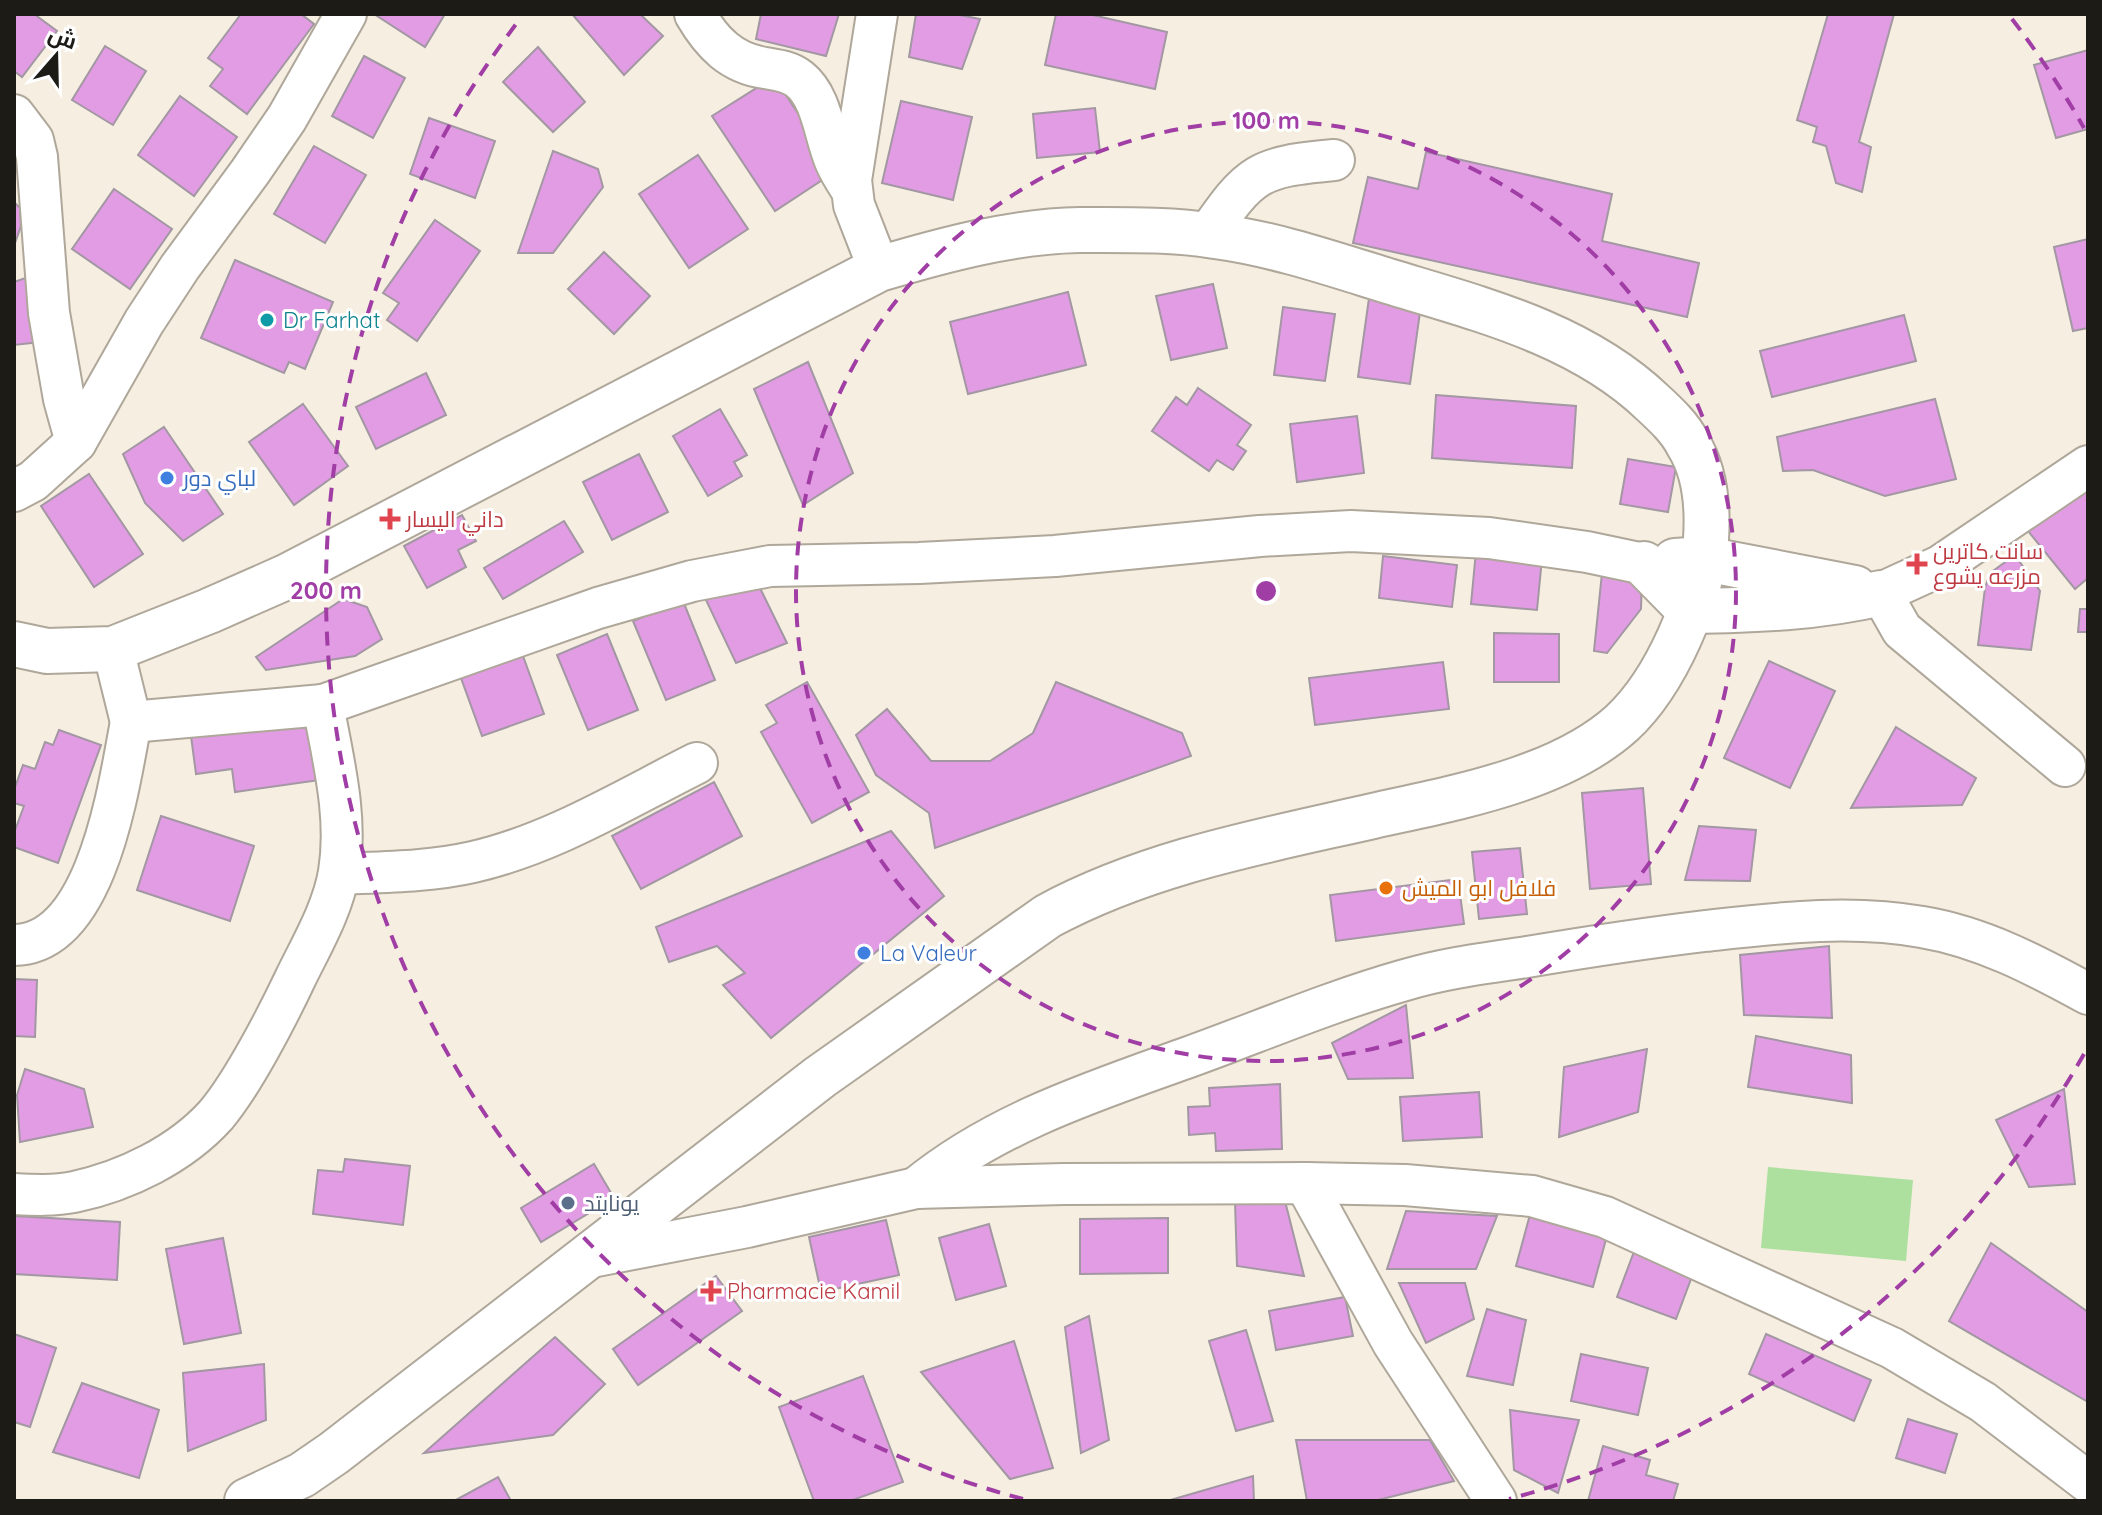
<svg xmlns="http://www.w3.org/2000/svg" width="2102" height="1515" viewBox="0 0 2102 1515" font-family="Quicksand,Cairo,sans-serif">
  <style>
    .green { fill: #addf9f }
    .building { fill: #e29ce4; stroke: #a297a2; stroke-width: 2 }
    .lines { fill: none; stroke-linecap: round; stroke-linejoin: round }
    .minor-casing { stroke: #aea79a; stroke-width: 44 }
    .highway-casing { stroke: #aea79a; stroke-width: 48 }
    .minor { stroke: #fff; stroke-width: 40 }
    .highway { stroke: #fff; stroke-width: 44 }
    .ring { fill: none; stroke: #a03ea5; stroke-width: 4; stroke-dasharray: 14 10 }
    .culture-dot { fill: #0f9aa8; stroke: #fff; stroke-width: 3 }
    .shop-dot { fill: #3f7fe0; stroke: #fff; stroke-width: 3 }
    .health-dot { fill: #e0444e; stroke: #fff; stroke-width: 3 }
    .food-dot { fill: #e8710a; stroke: #fff; stroke-width: 3 }
    .service-dot { fill: #5c6f8a; stroke: #fff; stroke-width: 3 }
    .labels { text-anchor: middle; stroke-width: 6; stroke-linejoin: round; paint-order: stroke }
    .culture-label { font-size: 22px; fill: #0d838f; stroke: #fff; text-anchor: start }
    .shop-label { font-size: 22px; fill: #366cbe; stroke: #fff; text-anchor: start }
    .health-label { font-size: 22px; fill: #be3a42; stroke: #fff; text-anchor: start }
    .food-label { font-size: 22px; fill: #c56008; stroke: #fff; text-anchor: start }
    .service-label { font-size: 22px; fill: #4e5e75; stroke: #fff; text-anchor: start }
    .centre { fill: #a03ea5; stroke: #fff; stroke-width: 4 }
    .ring-label { font-size: 24px; text-anchor: middle; font-weight: bold; fill: #a03ea5; stroke: #fff; stroke-width: 6; stroke-linejoin: round; paint-order: stroke }
  </style>
  <rect width="100%" height="100%" fill="#f6efe1"/>
  <!-- green -->
  <polygon class="green" points="1768,1167 1913,1180 1906,1261 1761,1248"/>
  <!-- building -->
  <g class="building">
    <polygon points="14,14 34,14 57,31 22,77 14,71"/>
    <polygon points="241,14 301,14 314,24 247,114 210,86 223,69 208,58"/>
    <polygon points="374,14 445,14 425,47"/>
    <polygon points="572,14 640,14 663,36 624,75"/>
    <polygon points="761,14 839,14 826,56 756,39"/>
    <polygon points="916,14 955,14 980,19 962,69 909,57"/>
    <polygon points="1056,14 1088,14 1167,32 1155,89 1045,65"/>
    <polygon points="1828,14 1894,14 1859,142 1871,147 1862,192 1836,183 1826,146 1813,142 1817,127 1797,120"/>
    <polygon points="105,46 146,71 113,125 72,100"/>
    <polygon points="538,47 585,102 553,132 503,82"/>
    <polygon points="2088,50 2088,129 2056,138 2034,65"/>
    <polygon points="364,56 405,78 373,138 332,116"/>
    <polygon points="774,77 836,171 775,211 712,116"/>
    <polygon points="180,96 237,137 194,196 138,155"/>
    <polygon points="901,101 972,117 953,200 882,183"/>
    <polygon points="1095,108 1100,152 1037,158 1033,114"/>
    <polygon points="429,118 495,141 475,198 410,174"/>
    <polygon points="314,146 366,175 325,243 274,214"/>
    <polygon points="553,151 598,169 603,187 553,253 518,253"/>
    <polygon points="1426,152 1612,194 1602,241 1699,263 1687,317 1353,243 1368,177 1418,189"/>
    <polygon points="698,155 748,229 689,268 639,194"/>
    <polygon points="114,189 172,229 130,289 72,249"/>
    <polygon points="14,202 20,208 21,226 14,246"/>
    <polygon points="435,220 480,251 417,341 387,320 399,303 383,293"/>
    <polygon points="2088,239 2088,328 2073,331 2054,247"/>
    <polygon points="604,252 650,296 614,334 568,289"/>
    <polygon points="235,260 333,302 305,369 289,362 284,373 201,338"/>
    <polygon points="31,276 40,342 14,345 14,282"/>
    <polygon points="1213,284 1227,348 1171,360 1156,296"/>
    <polygon points="1068,292 1086,365 968,394 950,322"/>
    <polygon points="1369,298 1421,305 1410,384 1358,377"/>
    <polygon points="1283,307 1335,314 1325,381 1274,375"/>
    <polygon points="1904,315 1916,361 1772,397 1760,351"/>
    <polygon points="808,362 853,473 803,505 754,389"/>
    <polygon points="426,373 446,415 376,449 356,407"/>
    <polygon points="1198,388 1251,425 1237,445 1246,451 1233,470 1217,460 1209,471 1152,431 1176,397 1187,405"/>
    <polygon points="1436,395 1576,406 1572,468 1432,458"/>
    <polygon points="1935,399 1956,479 1885,496 1813,470 1783,471 1777,437"/>
    <polygon points="303,404 348,466 294,505 249,442"/>
    <polygon points="720,409 747,455 734,462 742,476 708,496 673,436"/>
    <polygon points="1357,416 1364,473 1297,482 1290,424"/>
    <polygon points="164,427 223,514 183,541 145,503 123,454"/>
    <polygon points="639,454 668,512 612,540 583,482"/>
    <polygon points="1628,459 1676,467 1668,512 1620,504"/>
    <polygon points="89,474 143,554 94,587 41,506"/>
    <polygon points="2088,483 2088,578 2075,589 2028,531"/>
    <polygon points="462,515 476,541 458,550 466,567 427,588 404,546"/>
    <polygon points="564,521 583,552 503,599 484,568"/>
    <polygon points="1476,551 1542,558 1537,610 1471,604"/>
    <polygon points="2015,555 2040,591 2031,650 1978,645 1985,588 1990,573"/>
    <polygon points="1383,556 1457,565 1452,607 1379,598"/>
    <polygon points="1602,573 1642,577 1641,609 1607,653 1594,651"/>
    <polygon points="758,584 787,643 736,663 705,598"/>
    <polygon points="343,599 367,607 382,639 355,656 266,670 256,657"/>
    <polygon points="683,601 715,680 666,700 633,621"/>
    <polygon points="2080,609 2088,609 2088,632 2078,632"/>
    <polygon points="1494,633 1559,634 1559,682 1494,682"/>
    <polygon points="607,634 638,710 588,730 557,655"/>
    <polygon points="523,656 544,714 482,736 461,678"/>
    <polygon points="1769,661 1835,691 1790,788 1724,758"/>
    <polygon points="1443,662 1449,709 1315,725 1309,678"/>
    <polygon points="807,682 869,792 812,823 761,732 777,723 766,705"/>
    <polygon points="1056,682 1182,733 1191,756 935,848 929,813 876,775 856,735 887,709 931,761 990,761 1033,733"/>
    <polygon points="312,719 320,780 235,792 232,769 196,774 191,736"/>
    <polygon points="1896,727 1976,778 1962,805 1851,808"/>
    <polygon points="59,730 101,745 58,863 14,847 14,833 24,806 14,803 14,790 23,765 35,769 45,742 53,745"/>
    <polygon points="714,782 742,836 641,889 612,836"/>
    <polygon points="1643,788 1651,884 1590,889 1582,793"/>
    <polygon points="161,816 254,846 230,921 137,890"/>
    <polygon points="1699,826 1756,830 1750,881 1685,880"/>
    <polygon points="891,831 944,896 771,1038 723,985 745,973 717,946 669,962 656,927"/>
    <polygon points="1520,848 1527,914 1479,919 1472,852"/>
    <polygon points="1458,879 1464,924 1336,941 1330,895"/>
    <polygon points="1829,946 1832,1018 1744,1015 1740,955"/>
    <polygon points="14,979 37,980 35,1037 14,1036"/>
    <polygon points="1406,1005 1413,1078 1348,1079 1332,1043"/>
    <polygon points="1756,1036 1851,1055 1852,1103 1748,1087"/>
    <polygon points="1647,1049 1638,1112 1559,1137 1564,1067"/>
    <polygon points="25,1069 84,1089 93,1127 20,1142 17,1095"/>
    <polygon points="1280,1084 1282,1149 1216,1151 1215,1133 1189,1135 1188,1107 1210,1106 1209,1088"/>
    <polygon points="2064,1089 2075,1184 2029,1187 1996,1120"/>
    <polygon points="1479,1092 1482,1137 1403,1141 1400,1097"/>
    <polygon points="345,1159 410,1166 403,1225 313,1214 318,1170 343,1172"/>
    <polygon points="594,1164 614,1198 541,1242 521,1208"/>
    <polygon points="1285,1201 1304,1276 1237,1266 1235,1202"/>
    <polygon points="1406,1211 1497,1216 1476,1269 1387,1269"/>
    <polygon points="1531,1211 1608,1232 1593,1287 1516,1266"/>
    <polygon points="14,1216 120,1222 117,1280 14,1274"/>
    <polygon points="1168,1218 1168,1273 1080,1274 1080,1219"/>
    <polygon points="886,1220 899,1275 821,1292 809,1237"/>
    <polygon points="989,1224 1006,1286 956,1300 939,1238"/>
    <polygon points="223,1238 241,1333 184,1344 166,1249"/>
    <polygon points="1991,1243 2088,1312 2088,1402 1949,1321"/>
    <polygon points="1635,1249 1694,1271 1676,1319 1617,1297"/>
    <polygon points="716,1276 742,1311 638,1385 613,1349"/>
    <polygon points="1399,1283 1465,1283 1474,1319 1426,1343"/>
    <polygon points="1345,1297 1353,1336 1276,1350 1269,1311"/>
    <polygon points="1487,1309 1526,1320 1513,1385 1467,1376"/>
    <polygon points="1089,1316 1109,1440 1081,1453 1065,1327"/>
    <polygon points="1246,1330 1273,1421 1236,1431 1209,1341"/>
    <polygon points="14,1334 56,1348 30,1427 14,1422"/>
    <polygon points="1766,1334 1871,1380 1854,1421 1749,1374"/>
    <polygon points="555,1337 605,1384 553,1435 424,1453"/>
    <polygon points="1014,1341 1053,1468 1010,1479 921,1372"/>
    <polygon points="1581,1354 1648,1368 1638,1415 1571,1401"/>
    <polygon points="264,1364 266,1420 188,1451 183,1373"/>
    <polygon points="863,1376 903,1482 850,1501 814,1501 779,1407"/>
    <polygon points="82,1383 159,1410 139,1478 53,1452"/>
    <polygon points="1510,1410 1579,1420 1558,1493 1514,1470"/>
    <polygon points="1908,1419 1957,1434 1945,1473 1896,1458"/>
    <polygon points="1296,1440 1430,1440 1454,1481 1374,1501 1307,1501"/>
    <polygon points="1603,1446 1650,1460 1646,1475 1678,1484 1673,1501 1588,1501"/>
    <polygon points="1253,1476 1254,1501 1167,1501"/>
    <polygon points="498,1477 511,1501 454,1501"/>
  </g>
  <g class="lines">
    <defs>
      <g id="minor">
        <path d="M695 14C712 43 731 63 765 68 777 70 789 71 799 79 823 98 824 137 836 163 840 172 846 181 851 189"/>
        <polyline points="877,14 851,180 854,205 879,269"/>
        <polyline points="14,115 33,140 37,157 49,313 64,399 76,442"/>
        <path d="M1208 234C1251 172 1258 167 1334 160"/>
        <polyline points="14,491 33,481 76,442 144,322 180,267 250,172 287,118 346,14"/>
        <polyline points="113,649 131,722 323,705 598,608 692,581 770,566 919,563 1055,556 1260,536 1351,531 1489,538 1587,552 1644,564"/>
        <polyline points="2065,766 1902,630 1881,593 1940,566 2088,466"/>
        <path d="M339 874C383 872 429 872 473 862 552 844 625 799 697 763"/>
        <path d="M14 945C98 944 119 784 131 722"/>
        <polyline points="1305,1183 1393,1343 1496,1501"/>
        <path d="M916 1188C995 1123 1094 1091 1189 1057 1261 1031 1331 1001 1405 980 1445 968 1486 963 1527 957 1587 947 1646 938 1705 931 1778 923 1850 914 1922 927 1982 937 2035 965 2088 994"/>
        <path d="M14 1194C34 1195 54 1196 74 1192 126 1181 181 1154 216 1115 243 1083 277 1017 295 979 311 946 333 909 339 872 348 816 333 760 323 705"/>
        <polyline points="586,1258 747,1227 916,1188 1064,1184 1305,1183 1405,1185 1532,1196 1605,1217 1892,1348 1983,1402 2088,1482"/>
      </g>
      <g id="highway">
        <polyline points="1675,561 1705,559 1855,588"/>
        <path d="M1644 564 1690 611C1755 610 1818 608 1881 593"/>
        <path d="M14 644 47 651 113 649 209 611 286 577 879 269C943 250 1013 231 1080 230 1124 230 1171 229 1215 236 1274 244 1330 263 1388 281 1480 309 1581 334 1653 403 1666 415 1680 428 1688 444 1705 471 1708 508 1706 539 1703 598 1665 683 1622 723 1559 780 1453 798 1373 816 1263 841 1148 862 1048 916L820 1077 334 1453 302 1475 247 1501"/>
      </g>
    </defs>
    <!-- minor casing -->
    <use href="#minor" class="minor-casing"/>
    <!-- highway casing -->
    <use href="#highway" class="highway-casing"/>
    <!-- minor -->
    <use href="#minor" class="minor"/>
    <!-- highway -->
    <use href="#highway" class="highway"/>
  </g>
  <!-- distance rings -->
  <g class="ring">
    <circle cx="1266" cy="591" r="470"/>
    <path d="M2084 1054A940 940 0 0 1 1509 1499M1023 1499A940 940 0 0 1 520 19M2012 19A940 940 0 0 1 2084 128"/>
  </g>
  <!-- markers -->
  <circle class="culture-dot" cx="267" cy="320" r="8"/>
  <g class="shop-dot">
    <circle cx="167" cy="478" r="8"/>
    <circle cx="864" cy="953" r="8"/>
  </g>
  <g class="health-dot">
    <path d="M386 507h8v8h8v8h-8v8h-8v-8h-8v-8h8z"/>
    <path d="M1913 552h8v8h8v8h-8v8h-8v-8h-8v-8h8z"/>
    <path d="M707 1279h8v8h8v8h-8v8h-8v-8h-8v-8h8z"/>
  </g>
  <circle class="food-dot" cx="1386" cy="888" r="8"/>
  <circle class="service-dot" cx="568" cy="1203" r="8"/>
  <g class="labels">
    <!-- culture labels -->
    <g class="culture-label">
      <text x="283" y="328">Dr Farhat</text>
    </g>
    <!-- shop labels -->
    <g class="shop-label">
      <text x="183" y="486">لباي دور</text>
      <text x="880" y="961">La Valeur</text>
    </g>
    <!-- health labels -->
    <g class="health-label">
      <text x="406" y="527">داني اليسار</text>
      <text x="1933" y="559">سانت كاترين<tspan x="1933" dy="25">مزرعه يشوع</tspan></text>
      <text x="727" y="1299">Pharmacie Kamil</text>
    </g>
    <!-- food labels -->
    <g class="food-label">
      <text x="1402" y="896">فلافل ابو الميش</text>
    </g>
    <!-- service labels -->
    <g class="service-label">
      <text x="584" y="1211">يونايتد</text>
    </g>
  </g>
  <circle cx="1266" cy="591" r="12" class="centre"/>
  <g class="ring-label">
    <text x="1266" y="129">100 m</text>
    <text x="326" y="599">200 m</text>
  </g>
  <!-- border -->
  <rect width="2102" height="1515" fill="none" stroke="#1d1b16" stroke-width="32"/>
  <!-- north arrow -->
  <g transform="translate(56 56) rotate(20)" stroke="#ffffff" stroke-width="6" paint-order="stroke">
  <path d="M0-6L14 30L0 20L-14 30Z" fill="#1d1b16"/>
  <text y="-12" font-size="22" font-weight="bold" text-anchor="middle" fill="#1d1b16">ش</text>
  </g>
</svg>
